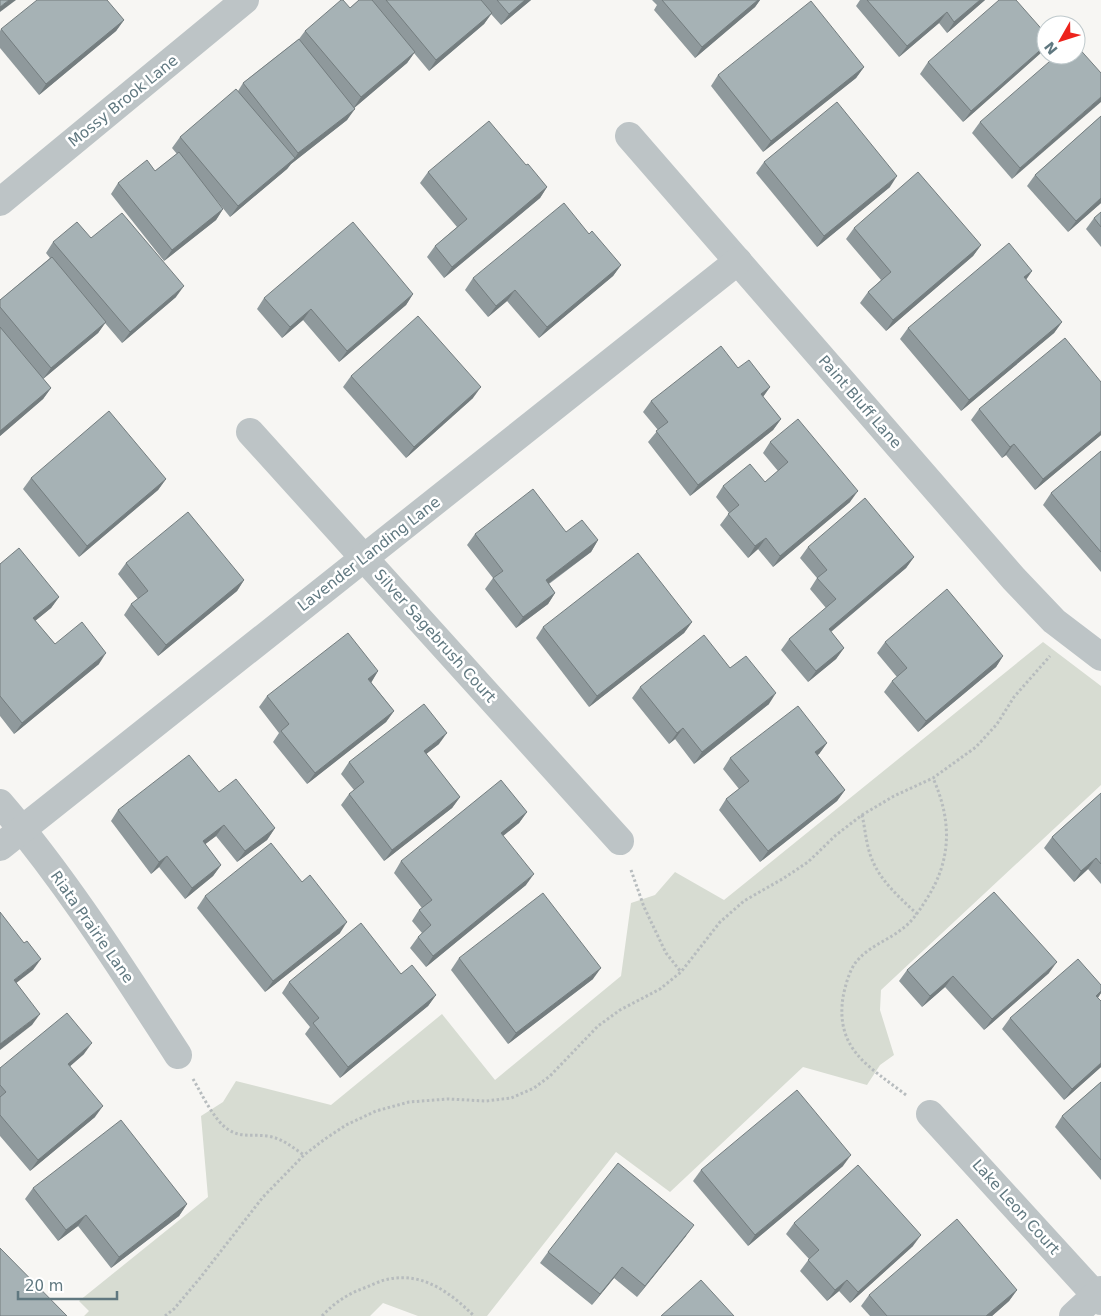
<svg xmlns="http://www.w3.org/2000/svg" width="1101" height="1316" viewBox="0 0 1101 1316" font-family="'DejaVu Sans',sans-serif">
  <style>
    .green { fill: #d7dcd2 }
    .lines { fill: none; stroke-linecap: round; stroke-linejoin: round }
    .path { stroke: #b7bcbe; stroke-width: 3; stroke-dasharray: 2.5 2.5; stroke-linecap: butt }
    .minor { stroke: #bdc4c6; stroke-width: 28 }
    .wall { fill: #8f999c }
    .shaded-wall { fill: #747d7f }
    .building { fill: #a6b2b5; stroke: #747d7f }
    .labels { text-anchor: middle; stroke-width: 5; stroke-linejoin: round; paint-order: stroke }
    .street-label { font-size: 15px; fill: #607880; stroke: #fff }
  </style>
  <rect width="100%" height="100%" fill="#f7f6f3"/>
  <!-- green -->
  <polygon class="green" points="1043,642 1101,686 1101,785 881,990 880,1010 894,1055 880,1065 867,1085 803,1067 670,1192 616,1152 487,1316 418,1316 383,1303 370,1316 84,1316 89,1311 79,1301 208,1197 201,1116 223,1102 236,1081 331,1105 442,1014 495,1080 621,976 631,903 655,895 675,872 724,900"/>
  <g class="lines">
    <!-- path -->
    <g class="path">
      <path d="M862 815C865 828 866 842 870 854 878 879 898 896 917 914"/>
      <polyline points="631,870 644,907 666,953 681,972"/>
      <path d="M193 1079C202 1094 214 1121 229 1130 241 1138 254 1134 267 1136 282 1138 292 1147 304 1155"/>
      <path d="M906 1095C870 1067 835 1050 843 997 845 987 849 971 856 962 869 946 887 941 902 929 912 922 919 911 926 900 952 860 952 821 933 778"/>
      <polyline points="165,1316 174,1309 200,1278 263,1197 304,1155 325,1139 346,1125 376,1111 409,1102 448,1099 486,1101 511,1098 534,1088 550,1076 598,1026 620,1010 660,989 681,972 720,922 744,901 784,878 808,862 836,835 862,815 894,796 933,778 976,747 997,724 1014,697 1050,656"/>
      <path d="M322 1316C335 1302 349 1293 367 1287 374 1284 382 1280 389 1279 423 1272 451 1293 474 1316"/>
    </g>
    <!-- minor -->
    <g class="minor">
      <polyline points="629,136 1014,579 1054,621 1101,657"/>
      <polyline points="0,202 245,0"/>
      <polyline points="250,432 620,841"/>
      <path d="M0 803C67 881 122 969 178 1055"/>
      <polyline points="0,847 738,261"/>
      <polyline points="930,1114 1101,1301"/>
      <polyline points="1073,1316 1101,1290"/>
    </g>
  </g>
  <!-- wall -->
  <g class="wall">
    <polygon points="359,0 531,0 501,25 491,14 484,24 429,71 414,53 407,63 354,108 347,120 291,164 287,169 230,217 214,197 223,209 216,220 164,261 111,194 118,183 155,171 177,154 172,148 180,137 238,91 243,83 299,39 305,31 350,8"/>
    <polygon points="652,0 760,0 755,7 695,58 654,10 657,5"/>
    <polygon points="860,0 985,0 947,33 939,23 899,57 856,6"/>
    <polygon points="124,20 116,31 39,95 0,48 0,31 1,29"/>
    <polygon points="1043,51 963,122 920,74 928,62"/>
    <polygon points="864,67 856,78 763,152 711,86 718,75"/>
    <polygon points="1101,73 1012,179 972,133 980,122"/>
    <polygon points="1101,116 1101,203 1068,232 1027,186 1035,175"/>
    <polygon points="764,162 890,187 817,247 756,173"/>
    <polygon points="526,165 547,187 540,198 444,278 427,257 435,246 457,227 420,183 428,172"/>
    <polygon points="1101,212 1101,247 1086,229 1094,218"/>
    <polygon points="854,228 981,245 973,256 886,331 860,303 868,292 881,280 846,239"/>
    <polygon points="589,234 621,265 613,276 539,338 507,301 488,317 465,290 473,278"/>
    <polygon points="91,238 176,297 122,343 105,323 98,333 43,379 51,388 43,399 0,436 0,300 50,258 46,253 53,242"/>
    <polygon points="1032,271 1026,280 1062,322 1054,333 961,411 900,339 908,328"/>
    <polygon points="413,294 406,305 339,362 303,320 282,338 257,309 264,298"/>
    <polygon points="738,368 770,387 763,397 781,419 773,430 690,496 648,442 658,430 643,412 651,401"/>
    <polygon points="351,376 473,398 406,458 343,387"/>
    <polygon points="1101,382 1101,435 1035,490 1006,455 1002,458 971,420 979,409"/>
    <polygon points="770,442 850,502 773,567 758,549 748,558 720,525 729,513 716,497 723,486 765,482 778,471 763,453"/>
    <polygon points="1101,451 1101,572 1043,505 1051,493"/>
    <polygon points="31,478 166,479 158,490 79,557 23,489"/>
    <polygon points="566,532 598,540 591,552 549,584 555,593 548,604 516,628 485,589 493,578 467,545 475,534"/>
    <polygon points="808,547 914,557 906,568 831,632 844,648 836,659 808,682 781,650 789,639 826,608 810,589 817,578 800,558"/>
    <polygon points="126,563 244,580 237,591 158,656 124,615 131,604 138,599 118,574"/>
    <polygon points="0,564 59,597 51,608 35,621 55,644 99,664 14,734 0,716"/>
    <polygon points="692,622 684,633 589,707 536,638 543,627"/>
    <polygon points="885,642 1003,656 996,667 918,732 884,692 892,681 897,677 877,653"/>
    <polygon points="730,668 769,704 694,764 675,739 669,744 632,698 640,687"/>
    <polygon points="378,671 371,682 394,711 386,722 307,784 273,742 279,733 259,707 267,696"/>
    <polygon points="827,743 819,754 817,755 845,790 837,801 760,862 719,810 726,799 739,789 723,769 730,758"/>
    <polygon points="439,744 426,754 460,797 452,808 384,861 341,805 349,794 354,790 341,774 349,762"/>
    <polygon points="1101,793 1101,884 1088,869 1074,882 1044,848 1052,837"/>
    <polygon points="118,810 275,828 267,840 237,862 216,836 205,844 221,865 213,876 185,899 159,867 151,874 111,821"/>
    <polygon points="527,812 519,823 503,836 526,885 426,967 410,948 418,937 422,933 412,921 419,910 422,908 394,873 401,861"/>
    <polygon points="205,896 340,933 265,992 197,908"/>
    <polygon points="459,958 593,979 508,1044 451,970"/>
    <polygon points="907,970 1049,973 984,1030 945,987 922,1007 899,981"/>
    <polygon points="401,974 436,995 428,1006 340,1078 305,1034 310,1027 282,993 289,982"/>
    <polygon points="1101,985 1101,993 1098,998 1101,1001 1101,1067 1064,1100 1002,1029 1010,1018"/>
    <polygon points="84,1054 70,1066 95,1117 30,1171 0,1136 0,1068"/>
    <polygon points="1101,1082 1101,1180 1055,1127 1062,1116"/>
    <polygon points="843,1166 748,1246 693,1181 701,1170"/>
    <polygon points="33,1188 187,1204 179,1216 111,1268 78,1226 58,1241 25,1199"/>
    <polygon points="794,1223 913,1246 850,1303 839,1291 827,1301 800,1271 809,1259 786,1234"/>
    <polygon points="686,1236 637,1297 614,1278 592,1305 540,1263 548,1252"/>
    <polygon points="1017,1290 1009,1301 992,1316 870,1316 861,1306 869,1295"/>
  </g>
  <!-- shaded-wall -->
  <g class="shaded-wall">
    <polygon points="9,0 16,0 0,12 0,7"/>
    <polygon points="525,0 531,0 501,25 509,14"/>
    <polygon points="758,0 760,0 755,7 695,58 702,47"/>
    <polygon points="980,0 985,0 947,33 954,22"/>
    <polygon points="947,12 939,23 899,57 907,46"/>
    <polygon points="492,13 484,24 429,71 436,60"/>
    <polygon points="124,20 116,31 39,95 46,84"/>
    <polygon points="1046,45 1046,47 1043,51 963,122 971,111"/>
    <polygon points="415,52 407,63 353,109 361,97"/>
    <polygon points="864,67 856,78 763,152 771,141"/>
    <polygon points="1101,97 1101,102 1012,179 1020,168"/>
    <polygon points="355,109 347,120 291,164 287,169 230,217 238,206 294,159 298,153"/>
    <polygon points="897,176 890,187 817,247 824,236"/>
    <polygon points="547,187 540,198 444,278 452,267"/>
    <polygon points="1101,198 1101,203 1068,232 1076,221"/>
    <polygon points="223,209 216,220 164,261 172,250"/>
    <polygon points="981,245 973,256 886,331 893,320"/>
    <polygon points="621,265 613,276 539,338 547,327"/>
    <polygon points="1032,271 1024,282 1024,277"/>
    <polygon points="184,286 176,297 122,343 130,332"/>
    <polygon points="515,290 507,301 488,317 496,306"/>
    <polygon points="413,294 406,305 339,362 347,351"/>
    <polygon points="311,309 303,320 282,338 290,327"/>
    <polygon points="106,322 98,333 43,379 51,368"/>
    <polygon points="1062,322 1054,333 961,411 969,400"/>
    <polygon points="481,387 473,398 406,458 414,447"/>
    <polygon points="770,387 762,398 761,394"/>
    <polygon points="51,388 43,399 0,436 0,431"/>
    <polygon points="781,419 773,430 690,496 698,485"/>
    <polygon points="1101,431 1101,435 1035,490 1043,479"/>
    <polygon points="1014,444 1006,455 1002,458 1010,447"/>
    <polygon points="166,479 158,490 79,557 87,546"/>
    <polygon points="858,491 850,502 773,567 780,556"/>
    <polygon points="766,538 758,549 748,558 755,546"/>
    <polygon points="598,540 591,552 538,591 546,580"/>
    <polygon points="914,557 906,568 821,640 829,629"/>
    <polygon points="244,580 237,591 158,656 166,645"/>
    <polygon points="555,593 548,604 516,628 523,617"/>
    <polygon points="59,597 51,608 25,629 33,618"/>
    <polygon points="692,622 684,633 589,707 597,696"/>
    <polygon points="844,648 836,659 808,682 816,671"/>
    <polygon points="106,653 99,664 14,734 22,723"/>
    <polygon points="1003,656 996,667 918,732 926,721"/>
    <polygon points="378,671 371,683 368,679"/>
    <polygon points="776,693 769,704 694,764 702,752"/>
    <polygon points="394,711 386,722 307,784 315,773"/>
    <polygon points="683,728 675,739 669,744 677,733"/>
    <polygon points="447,733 439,744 416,762 424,751"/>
    <polygon points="827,743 819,754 807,763 815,752"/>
    <polygon points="845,790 837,801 760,862 768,851"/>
    <polygon points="460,797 452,808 384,861 392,850"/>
    <polygon points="527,812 519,823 493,844 501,833"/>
    <polygon points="224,825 216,836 195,852 203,841"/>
    <polygon points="275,828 267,840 237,862 245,851"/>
    <polygon points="167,856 159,867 151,874 159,862"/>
    <polygon points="1096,858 1088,869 1074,882 1081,871"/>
    <polygon points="221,865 213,876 185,899 192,888"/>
    <polygon points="534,874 526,885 426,967 433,956"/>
    <polygon points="347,922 340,933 265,992 273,981"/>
    <polygon points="41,959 33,970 6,991 14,980"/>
    <polygon points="1057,962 1049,973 984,1030 992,1019"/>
    <polygon points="601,968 593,979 508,1044 516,1033"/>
    <polygon points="953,976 945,987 922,1007 930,996"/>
    <polygon points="1101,991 1101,993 1096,1000 1096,996"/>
    <polygon points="436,995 428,1006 340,1078 348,1067"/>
    <polygon points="40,1014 32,1025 0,1050 0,1044"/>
    <polygon points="92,1043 84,1054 60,1075 68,1064"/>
    <polygon points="1101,1063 1101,1067 1064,1100 1072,1089"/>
    <polygon points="103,1106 95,1117 30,1171 38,1160"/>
    <polygon points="851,1155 843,1166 748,1246 755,1235"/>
    <polygon points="187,1204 179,1216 111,1268 119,1257"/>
    <polygon points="86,1215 78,1226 58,1241 66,1230"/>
    <polygon points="694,1225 686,1236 637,1297 645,1286"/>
    <polygon points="921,1235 913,1246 850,1303 858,1292"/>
    <polygon points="622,1267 614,1278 592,1305 600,1294"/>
    <polygon points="847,1280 839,1291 827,1301 835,1290"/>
    <polygon points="1017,1290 1009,1301 992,1316 986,1316"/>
  </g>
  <!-- building -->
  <g class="building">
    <polygon points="0,0 9,0 0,7"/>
    <polygon points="37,0 107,0 124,20 46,84 1,29"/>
    <polygon points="341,0 343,0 350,8 359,0 372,0 415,52 361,97 305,31"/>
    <polygon points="386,0 481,0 492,13 436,60"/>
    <polygon points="497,0 525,0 509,14"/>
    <polygon points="662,0 758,0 702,47"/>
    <polygon points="867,0 980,0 954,22 947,12 907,46"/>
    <polygon points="999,0 1016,0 1046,34 1046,45 971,111 928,62"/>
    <polygon points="811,1 864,67 771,141 718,75"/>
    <polygon points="299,39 355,109 298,153 243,83"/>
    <polygon points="1076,45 1101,73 1101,97 1020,168 980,122 1057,55 1076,55"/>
    <polygon points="236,89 295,158 238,206 180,137"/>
    <polygon points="837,102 897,176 824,236 764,162"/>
    <polygon points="1101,116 1101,198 1076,221 1035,175"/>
    <polygon points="489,121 526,165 528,164 547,187 452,267 435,246 467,219 428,172"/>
    <polygon points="179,152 223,209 172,250 118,183 147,160 155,171"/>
    <polygon points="918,172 981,245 893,320 868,292 891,272 854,228"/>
    <polygon points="564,203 589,234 592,231 621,265 547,327 515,290 496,306 473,278"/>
    <polygon points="1101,212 1101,227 1094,218"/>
    <polygon points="122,213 184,286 130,332 53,242 77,222 91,238"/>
    <polygon points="353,222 413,294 347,351 311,309 290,327 264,298"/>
    <polygon points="1009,243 1032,271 1024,277 1062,322 969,400 908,328"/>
    <polygon points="52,257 106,322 51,368 0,307 0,300"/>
    <polygon points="418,316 481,387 414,447 351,376"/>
    <polygon points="0,327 51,388 0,431"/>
    <polygon points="1065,338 1101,382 1101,431 1043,479 1014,444 1010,447 979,409"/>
    <polygon points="721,346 738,368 749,360 770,387 761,394 781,419 698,485 656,431 668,422 651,401"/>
    <polygon points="109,411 166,479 87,546 31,478"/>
    <polygon points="798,419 858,491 780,556 766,538 755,546 728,514 739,505 723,486 750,464 765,482 788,462 770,442"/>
    <polygon points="1101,451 1101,552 1051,493"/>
    <polygon points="533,489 566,532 582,520 598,540 546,580 555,593 523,617 493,578 503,571 475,534"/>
    <polygon points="865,498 914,557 829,629 844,648 816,671 789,639 836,599 817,578 827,570 808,547"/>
    <polygon points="188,512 244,580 166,645 131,604 148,591 126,563"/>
    <polygon points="19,548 59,597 33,618 55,644 82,622 106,653 22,723 0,696 0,564"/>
    <polygon points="638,553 692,622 597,696 543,627"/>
    <polygon points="947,589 1003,656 926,721 892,681 907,668 885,642"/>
    <polygon points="348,633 378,671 368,679 394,711 315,773 281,731 289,724 267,696"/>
    <polygon points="704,635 730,668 746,656 776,693 702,752 683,728 677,733 640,687"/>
    <polygon points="424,704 447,733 424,751 460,797 392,850 349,794 364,782 349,762"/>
    <polygon points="798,706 827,743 815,752 845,790 768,851 726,799 749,781 730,758"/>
    <polygon points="189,755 219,792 236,779 275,828 245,851 224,825 203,841 221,865 192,888 167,856 159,862 118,810"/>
    <polygon points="501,780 527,812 501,833 534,874 433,956 418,937 431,925 419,910 432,900 401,861"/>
    <polygon points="1101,793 1101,864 1096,858 1081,871 1052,837"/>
    <polygon points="271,843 302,882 310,875 347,922 273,981 205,896"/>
    <polygon points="994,892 1057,962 992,1019 953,976 930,996 907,970"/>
    <polygon points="543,893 601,968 516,1033 459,958"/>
    <polygon points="0,912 24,943 27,941 41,959 14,980 40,1014 0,1044"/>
    <polygon points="361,923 401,974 412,965 436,995 348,1067 313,1023 319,1018 289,982"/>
    <polygon points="1078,959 1101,985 1101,991 1096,996 1101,1001 1101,1063 1072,1089 1010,1018"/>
    <polygon points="67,1013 92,1043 68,1064 103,1106 38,1160 0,1115 0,1097 6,1092 0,1085 0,1068"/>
    <polygon points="1101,1082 1101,1160 1062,1116"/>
    <polygon points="797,1090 851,1155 755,1235 701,1170"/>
    <polygon points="121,1120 187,1204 119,1257 86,1215 66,1230 33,1188"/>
    <polygon points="618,1163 694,1225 645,1286 622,1267 600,1294 548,1252"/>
    <polygon points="858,1165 921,1235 858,1292 847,1280 835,1290 808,1260 819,1250 794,1223"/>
    <polygon points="957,1219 1017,1290 986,1316 887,1316 869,1295"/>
    <polygon points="0,1248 67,1316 0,1316"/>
    <polygon points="701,1280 734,1316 661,1316"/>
  </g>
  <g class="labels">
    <!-- street labels -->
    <g class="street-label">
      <text transform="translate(123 101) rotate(-39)" y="5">Mossy Brook Lane</text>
      <text transform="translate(860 402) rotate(49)" y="5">Paint Bluff Lane</text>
      <text transform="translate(369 554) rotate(-38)" y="5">Lavender Landing Lane</text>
      <text transform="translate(435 636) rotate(48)" y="5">Silver Sagebrush Court</text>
      <text transform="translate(92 927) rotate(55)" y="5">Riata Prairie Lane</text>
      <text transform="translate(1016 1207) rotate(48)" y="5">Lake Leon Court</text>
    </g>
  </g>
  <!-- north arrow -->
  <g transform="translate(1061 40) rotate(231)"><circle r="24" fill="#ffffff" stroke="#bfc9cc"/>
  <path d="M0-4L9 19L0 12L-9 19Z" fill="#ed231c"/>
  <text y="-8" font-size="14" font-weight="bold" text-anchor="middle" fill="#607880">N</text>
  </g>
  <!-- scale -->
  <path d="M18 1291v8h99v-8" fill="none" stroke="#607880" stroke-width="2.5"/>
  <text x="25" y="1291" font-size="15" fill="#607880" stroke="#ffffff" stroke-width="4" paint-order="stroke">20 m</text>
</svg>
